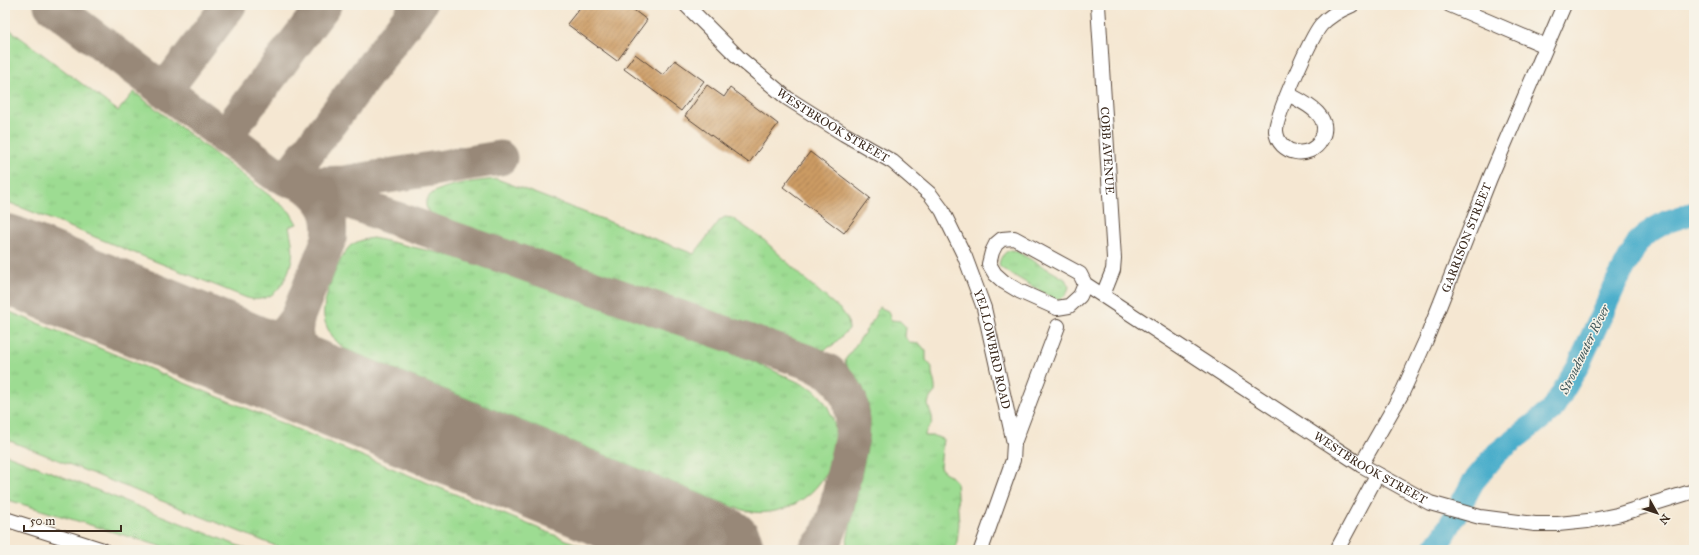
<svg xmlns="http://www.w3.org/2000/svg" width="1699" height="555" viewBox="0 0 1699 555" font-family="'IM FELL Great Primer',serif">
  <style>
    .grass { fill: url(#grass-tufts); stroke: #6c8358 }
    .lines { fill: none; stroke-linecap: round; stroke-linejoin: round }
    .river { stroke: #4caecb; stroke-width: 23 }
    .taxiway { stroke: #988878; stroke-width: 35 }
    .runway { stroke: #988878; stroke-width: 88 }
    .building { fill: url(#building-hatch) }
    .minor-casing { stroke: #574639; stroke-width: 16 }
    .minor { stroke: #fff; stroke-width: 14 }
    .labels { text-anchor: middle; stroke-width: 3; stroke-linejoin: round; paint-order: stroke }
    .street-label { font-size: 12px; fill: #3b2a1e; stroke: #f7f3e8 }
    .water-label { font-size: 13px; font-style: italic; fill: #41585b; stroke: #f7f3e8 }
  </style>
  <defs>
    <pattern id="grass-tufts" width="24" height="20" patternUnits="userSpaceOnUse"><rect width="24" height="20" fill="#9ddc92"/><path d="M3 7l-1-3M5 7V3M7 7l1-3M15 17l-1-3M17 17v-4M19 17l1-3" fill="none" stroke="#88bd7d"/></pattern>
    <pattern id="building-hatch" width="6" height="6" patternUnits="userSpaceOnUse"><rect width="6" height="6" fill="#cc9b64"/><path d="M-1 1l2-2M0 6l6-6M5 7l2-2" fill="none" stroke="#a77f52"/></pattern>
  </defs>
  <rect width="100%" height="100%" fill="#f7f3e8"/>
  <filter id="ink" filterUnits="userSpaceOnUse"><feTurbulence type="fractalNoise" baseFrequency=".025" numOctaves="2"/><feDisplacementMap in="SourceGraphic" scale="8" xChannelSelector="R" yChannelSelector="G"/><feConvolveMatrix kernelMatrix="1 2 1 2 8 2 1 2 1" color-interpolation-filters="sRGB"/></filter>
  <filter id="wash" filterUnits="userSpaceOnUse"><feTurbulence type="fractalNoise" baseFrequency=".012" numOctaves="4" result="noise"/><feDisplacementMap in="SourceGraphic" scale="16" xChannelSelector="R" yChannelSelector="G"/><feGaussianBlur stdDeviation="0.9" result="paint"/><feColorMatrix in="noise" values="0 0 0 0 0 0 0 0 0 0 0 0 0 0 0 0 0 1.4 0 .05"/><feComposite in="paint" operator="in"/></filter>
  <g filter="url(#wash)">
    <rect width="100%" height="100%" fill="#f5e7d2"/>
    <!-- grass -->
    <g class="grass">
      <path d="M5 26 118 111 134 92 278 202 290 212 297 224 289 227C291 237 294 247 292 258 289 275 279 297 260 299 256 300 251 299 247 298L5 201Z"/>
      <path d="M497 179 694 254 720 220 725 217 732 218 763 239 808 282 842 311 848 320 849 329 833 345 822 351 442 219C435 217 428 214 426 206 422 184 482 181 497 179Z"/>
      <path d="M373 238 474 261 727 349 813 389C860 430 828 505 769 512 749 515 732 506 713 499L343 348C334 339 326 330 324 317 321 303 339 256 350 246 357 241 365 239 373 238Z"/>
      <path d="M1011 250 1016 251 1065 279 1069 287C1067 295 1062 301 1054 299L1001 268 999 265C1000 257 1004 252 1011 250Z"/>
      <path d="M879 307 888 311 891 320 900 321 906 327 905 337 911 343 920 344 926 351V360L932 367C931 376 936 382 935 392 919 408 937 411 931 425 928 430 925 430 925 436H934L943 439 940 468 956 481 959 524 956 550H845L869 439C871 419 870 398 859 380 855 373 846 369 845 360L872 322Z"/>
      <polygon points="5,310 70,336 591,550 286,550 5,439"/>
      <polygon points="5,454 249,550 173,550 5,499"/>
    </g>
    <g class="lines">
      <!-- river -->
      <polyline class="river" points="1433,550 1446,532 1473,482 1497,453 1552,410 1579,364 1616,283 1638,242 1652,230 1666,222 1694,213"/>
      <!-- taxiway -->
      <g class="taxiway">
        <polyline points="51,5 274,173 382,214 811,363 829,372 840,383 850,401 853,421 852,435 835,515 826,538 816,550"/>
        <polyline points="164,91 229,5"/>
        <polyline points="224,137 324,5"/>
        <polyline points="287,179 419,5"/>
        <polyline points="313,184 344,183 500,158"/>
        <path d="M297 318C291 355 306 372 334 393"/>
        <path d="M224 347 243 349 260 347 274 341 287 331 297 318 329 239C332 214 325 201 306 186"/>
      </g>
      <!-- runway -->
      <polyline class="runway" points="5,258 720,550"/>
    </g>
    <g id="blocks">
      <!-- building -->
      <g class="building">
        <polygon points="582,5 627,5 647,20 617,61 567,24"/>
        <polygon points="635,54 663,75 675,60 704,81 681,111 624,69"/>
        <polygon points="707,85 724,97 730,88 778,124 749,163 685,116"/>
        <polygon points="810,152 870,198 844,233 783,187"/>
      </g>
    </g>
  </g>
  <g filter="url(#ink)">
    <use href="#blocks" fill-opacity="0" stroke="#574639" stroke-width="1"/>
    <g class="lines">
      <defs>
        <g id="minor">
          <path id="s1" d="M686 5 738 57 787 98 844 134 893 162 930 194 942 210 965 257 984 308 1014 443 1013 460 981 550"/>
          <path id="s2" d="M1098 5 1114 258 1113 270 1103 295"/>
          <polyline points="1450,5 1546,46"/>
          <path d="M1288 94C1305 103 1334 116 1321 140 1311 160 1278 155 1276 131 1275 118 1311 37 1321 25 1330 15 1340 10 1352 5"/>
          <path id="s3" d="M1085 284 1080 296 1069 306 1057 308 1019 291 1004 282 995 274 989 264 992 252 996 244 1002 239 1014 238 1080 274 1085 284 1361 465 1430 503 1480 517 1535 524H1558L1588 521 1617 515 1694 491"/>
          <polyline points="1014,443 1058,326"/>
          <path id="s4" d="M1361 465 1402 393 1426 340 1490 178 1564 5"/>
          <polyline points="5,519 103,550"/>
          <polyline points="1337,550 1377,475"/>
        </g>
      </defs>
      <!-- minor casing -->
      <use href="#minor" class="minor-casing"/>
      <!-- minor -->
      <use href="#minor" class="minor"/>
    </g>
  </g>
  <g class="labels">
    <!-- street labels -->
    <g class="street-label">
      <text dy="4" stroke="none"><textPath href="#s1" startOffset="191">WESTBROOK STREET</textPath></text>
      <text dy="4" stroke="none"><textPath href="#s2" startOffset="146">COBB AVENUE</textPath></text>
      <text dy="4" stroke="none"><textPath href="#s4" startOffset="251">GARRISON STREET</textPath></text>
      <text dy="4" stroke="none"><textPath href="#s1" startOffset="479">YELLOWBIRD ROAD</textPath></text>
      <text dy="4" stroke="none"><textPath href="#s3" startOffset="590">WESTBROOK STREET</textPath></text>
    </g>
    <!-- water labels -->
    <g class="water-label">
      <text transform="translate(1584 349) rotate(-64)" y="5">Stroudwater River</text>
    </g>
  </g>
  <!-- margin -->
  <rect width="1699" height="555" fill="none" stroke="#f7f3e8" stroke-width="20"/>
  <!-- north arrow -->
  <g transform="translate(1657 513) rotate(129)" stroke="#f7f3e8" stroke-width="3" paint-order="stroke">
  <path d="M0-3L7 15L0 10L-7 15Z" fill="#3b2a1e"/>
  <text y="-6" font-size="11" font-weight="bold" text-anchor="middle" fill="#3b2a1e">N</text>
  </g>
  <!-- scale -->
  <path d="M24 525v6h97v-6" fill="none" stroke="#3b2a1e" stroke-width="2"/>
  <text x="30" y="525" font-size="12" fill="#3b2a1e" stroke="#f7f3e8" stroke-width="3" paint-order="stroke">50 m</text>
</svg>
